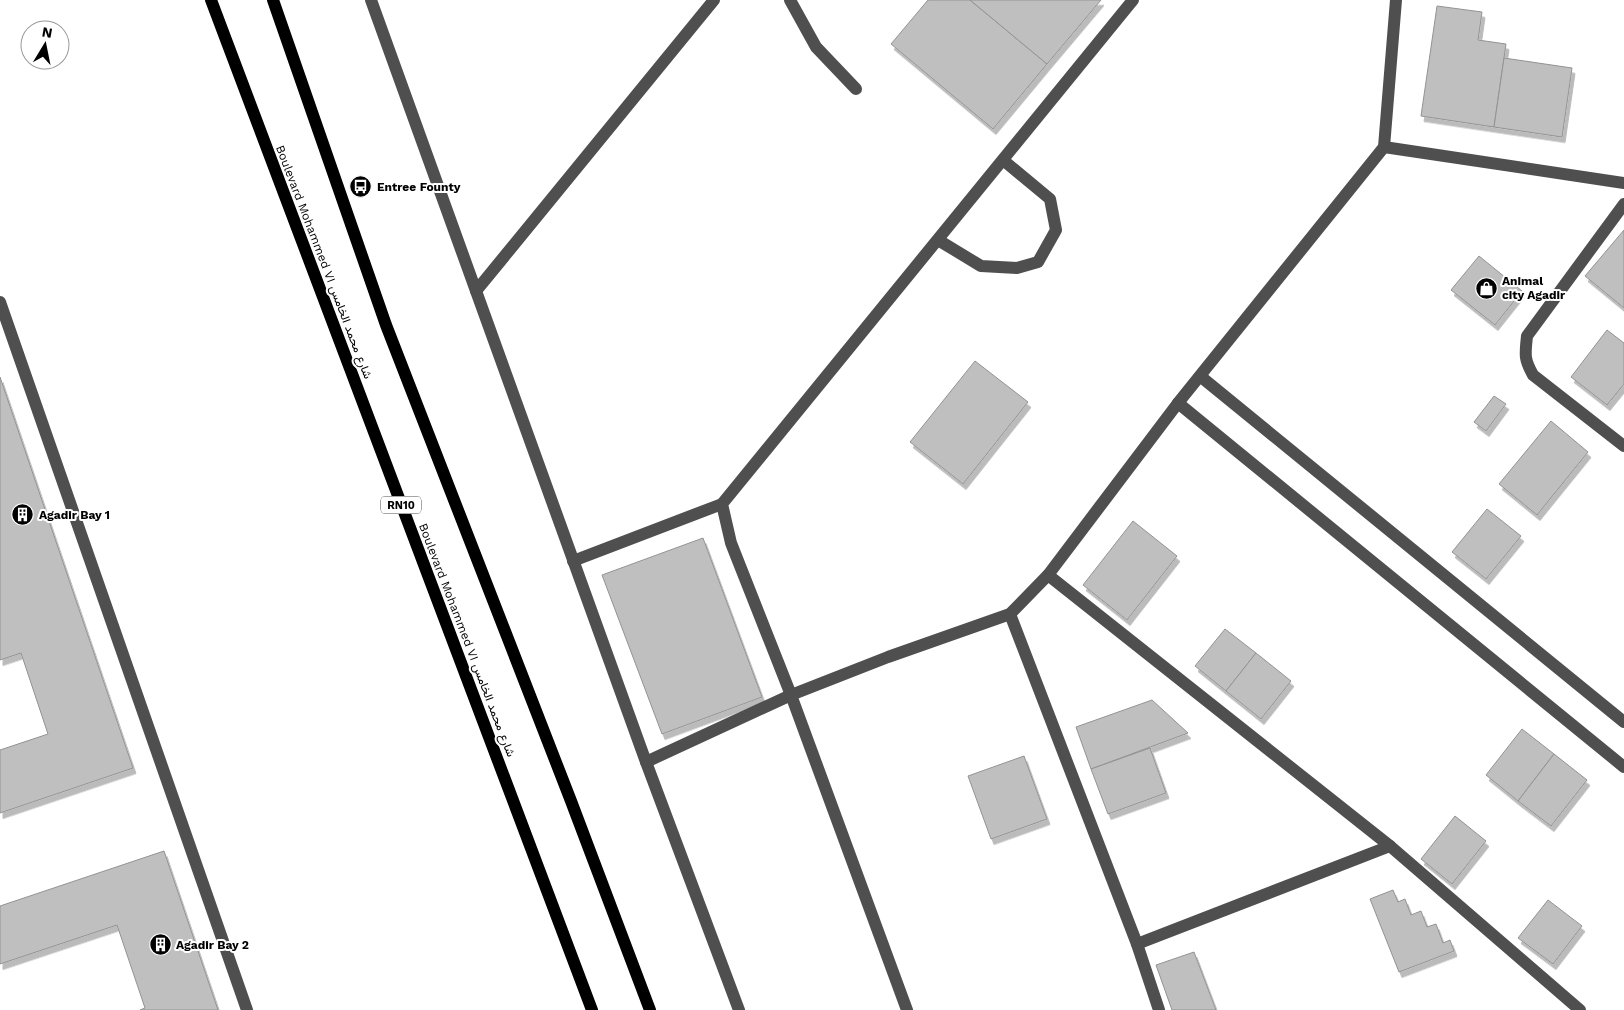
<svg xmlns="http://www.w3.org/2000/svg" width="1624" height="1010" viewBox="0 0 1624 1010" font-family="'Work Sans',Vazirmatn,sans-serif">
  <style>
    .building { fill: #bfbfbf; stroke: #939393; filter: url(#shadow) }
    .lines { fill: none; stroke-linecap: round; stroke-linejoin: round }
    .minor { stroke: #4f4f4f; stroke-width: 12 }
    .major { stroke: #000; stroke-width: 12 }
    .labels { text-anchor: middle; stroke-width: 4; stroke-linejoin: round; paint-order: stroke }
    .shield { fill: #fff; stroke: #4c4c4c; stroke-width: 1 }
    .shield-label { font-size: 11px; font-weight: bold; fill: #000 }
    .poi-label { font-size: 12px; font-weight: bold; fill: #000; stroke: #fff; text-anchor: start }
    .street-label { font-size: 12px; fill: #000; stroke: #fff }
  </style>
  <defs>
    <filter id="shadow"><feDropShadow dx="3" dy="5.5" stdDeviation="0" flood-color="#0004"/></filter>
  </defs>
  <rect width="100%" height="100%" fill="#fff"/>
  <!-- building -->
  <g class="building">
    <polygon points="928,0 970,0 1047,64 993,129 891,44"/>
    <polygon points="970,0 1101,0 1047,64"/>
    <polygon points="1437,6 1482,12 1478,40 1506,44 1494,127 1421,116"/>
    <polygon points="1504,58 1572,68 1562,137 1494,127"/>
    <polygon points="1624,230 1624,308 1585,276"/>
    <polygon points="1479,256 1522,291 1495,325 1451,290"/>
    <polygon points="1607,330 1624,343 1624,384 1607,405 1571,377"/>
    <polygon points="975,361 1028,402 963,484 910,442"/>
    <polygon points="0,377 133,768 0,813 0,750 48,734 21,653 0,660"/>
    <polygon points="1494,396 1506,404 1486,431 1474,422"/>
    <polygon points="1551,421 1588,452 1537,515 1499,484"/>
    <polygon points="1487,509 1521,536 1486,579 1452,552"/>
    <polygon points="1133,521 1177,556 1127,620 1083,585"/>
    <polygon points="703,538 762,697 662,734 602,575"/>
    <polygon points="1225,629 1256,653 1226,691 1195,666"/>
    <polygon points="1256,653 1291,681 1261,719 1226,691"/>
    <polygon points="1152,700 1188,733 1091,769 1076,727"/>
    <polygon points="1522,729 1554,754 1518,801 1486,775"/>
    <polygon points="1150,748 1166,793 1108,814 1091,769"/>
    <polygon points="1554,754 1587,780 1551,826 1518,801"/>
    <polygon points="1024,756 1047,819 991,839 968,776"/>
    <polygon points="1455,816 1486,841 1452,884 1421,859"/>
    <polygon points="164,851 218,1010 140,1010 145,1008 117,925 0,964 0,906"/>
    <polygon points="1393,890 1398,902 1405,899 1411,915 1421,911 1427,927 1436,924 1443,943 1450,940 1454,951 1399,972 1370,899"/>
    <polygon points="1548,900 1582,926 1553,964 1518,938"/>
    <polygon points="1194,952 1216,1010 1172,1010 1156,965"/>
  </g>
  <g class="lines">
    <!-- minor -->
    <g class="minor">
      <polyline points="371,0 646,762 739,1010"/>
      <polyline points="790,0 816,47 856,89"/>
      <polyline points="1384,147 1624,183"/>
      <path d="M1624 204 1527 336C1525 355 1524 359 1533 375L1624 446"/>
      <polyline points="938,240 981,266 1017,268 1038,262 1056,230 1050,199 1003,160"/>
      <polyline points="476,291 714,0"/>
      <polyline points="0,302 247,1010"/>
      <polyline points="1200,376 1624,722"/>
      <polyline points="1178,403 1624,767"/>
      <polyline points="573,561 722,504"/>
      <polyline points="1048,575 1390,846 1580,1010"/>
      <polyline points="1010,614 1137,944 1159,1010"/>
      <polyline points="646,762 791,695 888,657 1010,614 1048,575 1178,403 1384,147 1396,0"/>
      <polyline points="1137,944 1390,846"/>
      <polyline points="907,1010 791,695 731,543 722,504 1133,0"/>
    </g>
    <!-- major -->
    <g class="major">
      <polyline points="211,0 592,1010"/>
      <polyline points="273,0 386,325 571,801 650,1010"/>
    </g>
  </g>
  <!-- icons -->
  <defs>
    <symbol id="bus-disc" viewBox="-11 -11 22 22"><circle r="9.5" fill="#000" stroke="#fff"/><path d="M-5-6H5V4H4V6H2V4H-2V6H-4V4H-5ZM-3.5-4V0h7V-4ZM-3.5 1.2v1.5H-2V1.2ZM2 1.2v1.5H3.5V1.2Z" fill="#fff"/></symbol>
    <symbol id="shop-disc" viewBox="-11 -11 22 22"><circle r="9.5" fill="#000" stroke="#fff"/><path d="M-5-2.5h2.3a2.7 3.5 0 0 1 5.4 0H5L5.5 6h-11ZM-1.5-2.5h3a1.5 2.3 0 0 0-3 0Z" fill="#fff"/></symbol>
    <symbol id="building-disc" viewBox="-11 -11 22 22"><circle r="9.5" fill="#000" stroke="#fff"/><path d="M-4-6H4V6H1V3H-1V6H-4ZM-2.5-4.3h1.7v1.8h-1.7ZM.8-4.3h1.7v1.8H.8ZM-2.5-1h1.7V.8h-1.7ZM.8-1h1.7V.8H.8Z" fill="#fff"/></symbol>
  </defs>
  <g fill-rule="evenodd">
    <use href="#bus-disc" x="348" y="174" width="25" height="25"/>
    <use href="#shop-disc" x="1474" y="276" width="25" height="25"/>
    <use href="#building-disc" x="10" y="502" width="25" height="25"/>
    <use href="#building-disc" x="148" y="932" width="25" height="25"/>
  </g>
  <g class="labels">
    <!-- shield labels -->
    <rect class="shield" x="381" y="496.5" width="40" height="17" rx="4"/>
    <g class="shield-label">
      <text x="401" y="509">RN10</text>
    </g>
    <!-- poi labels -->
    <g class="poi-label">
      <text x="377" y="191">Entree Founty</text>
      <text x="1502" y="285">Animal<tspan x="1502" dy="14">city Agadir</tspan></text>
      <text x="39" y="519">Agadir Bay 1</text>
      <text x="176" y="949">Agadir Bay 2</text>
    </g>
    <!-- street labels -->
    <g class="street-label">
      <text transform="translate(324 262) rotate(69)" y="4">Boulevard Mohammed VI شارع محمد الخامس</text>
      <text transform="translate(467 640) rotate(69)" y="4">Boulevard Mohammed VI شارع محمد الخامس</text>
    </g>
  </g>
  <!-- north arrow -->
  <g transform="translate(45 45) rotate(10)"><circle r="24" fill="#ffffff" stroke="#999999"/>
  <path d="M0-4L9 19L0 12L-9 19Z" fill="#000000"/>
  <text y="-8" font-size="14" font-weight="bold" text-anchor="middle" fill="#000000">N</text>
  </g>
</svg>
